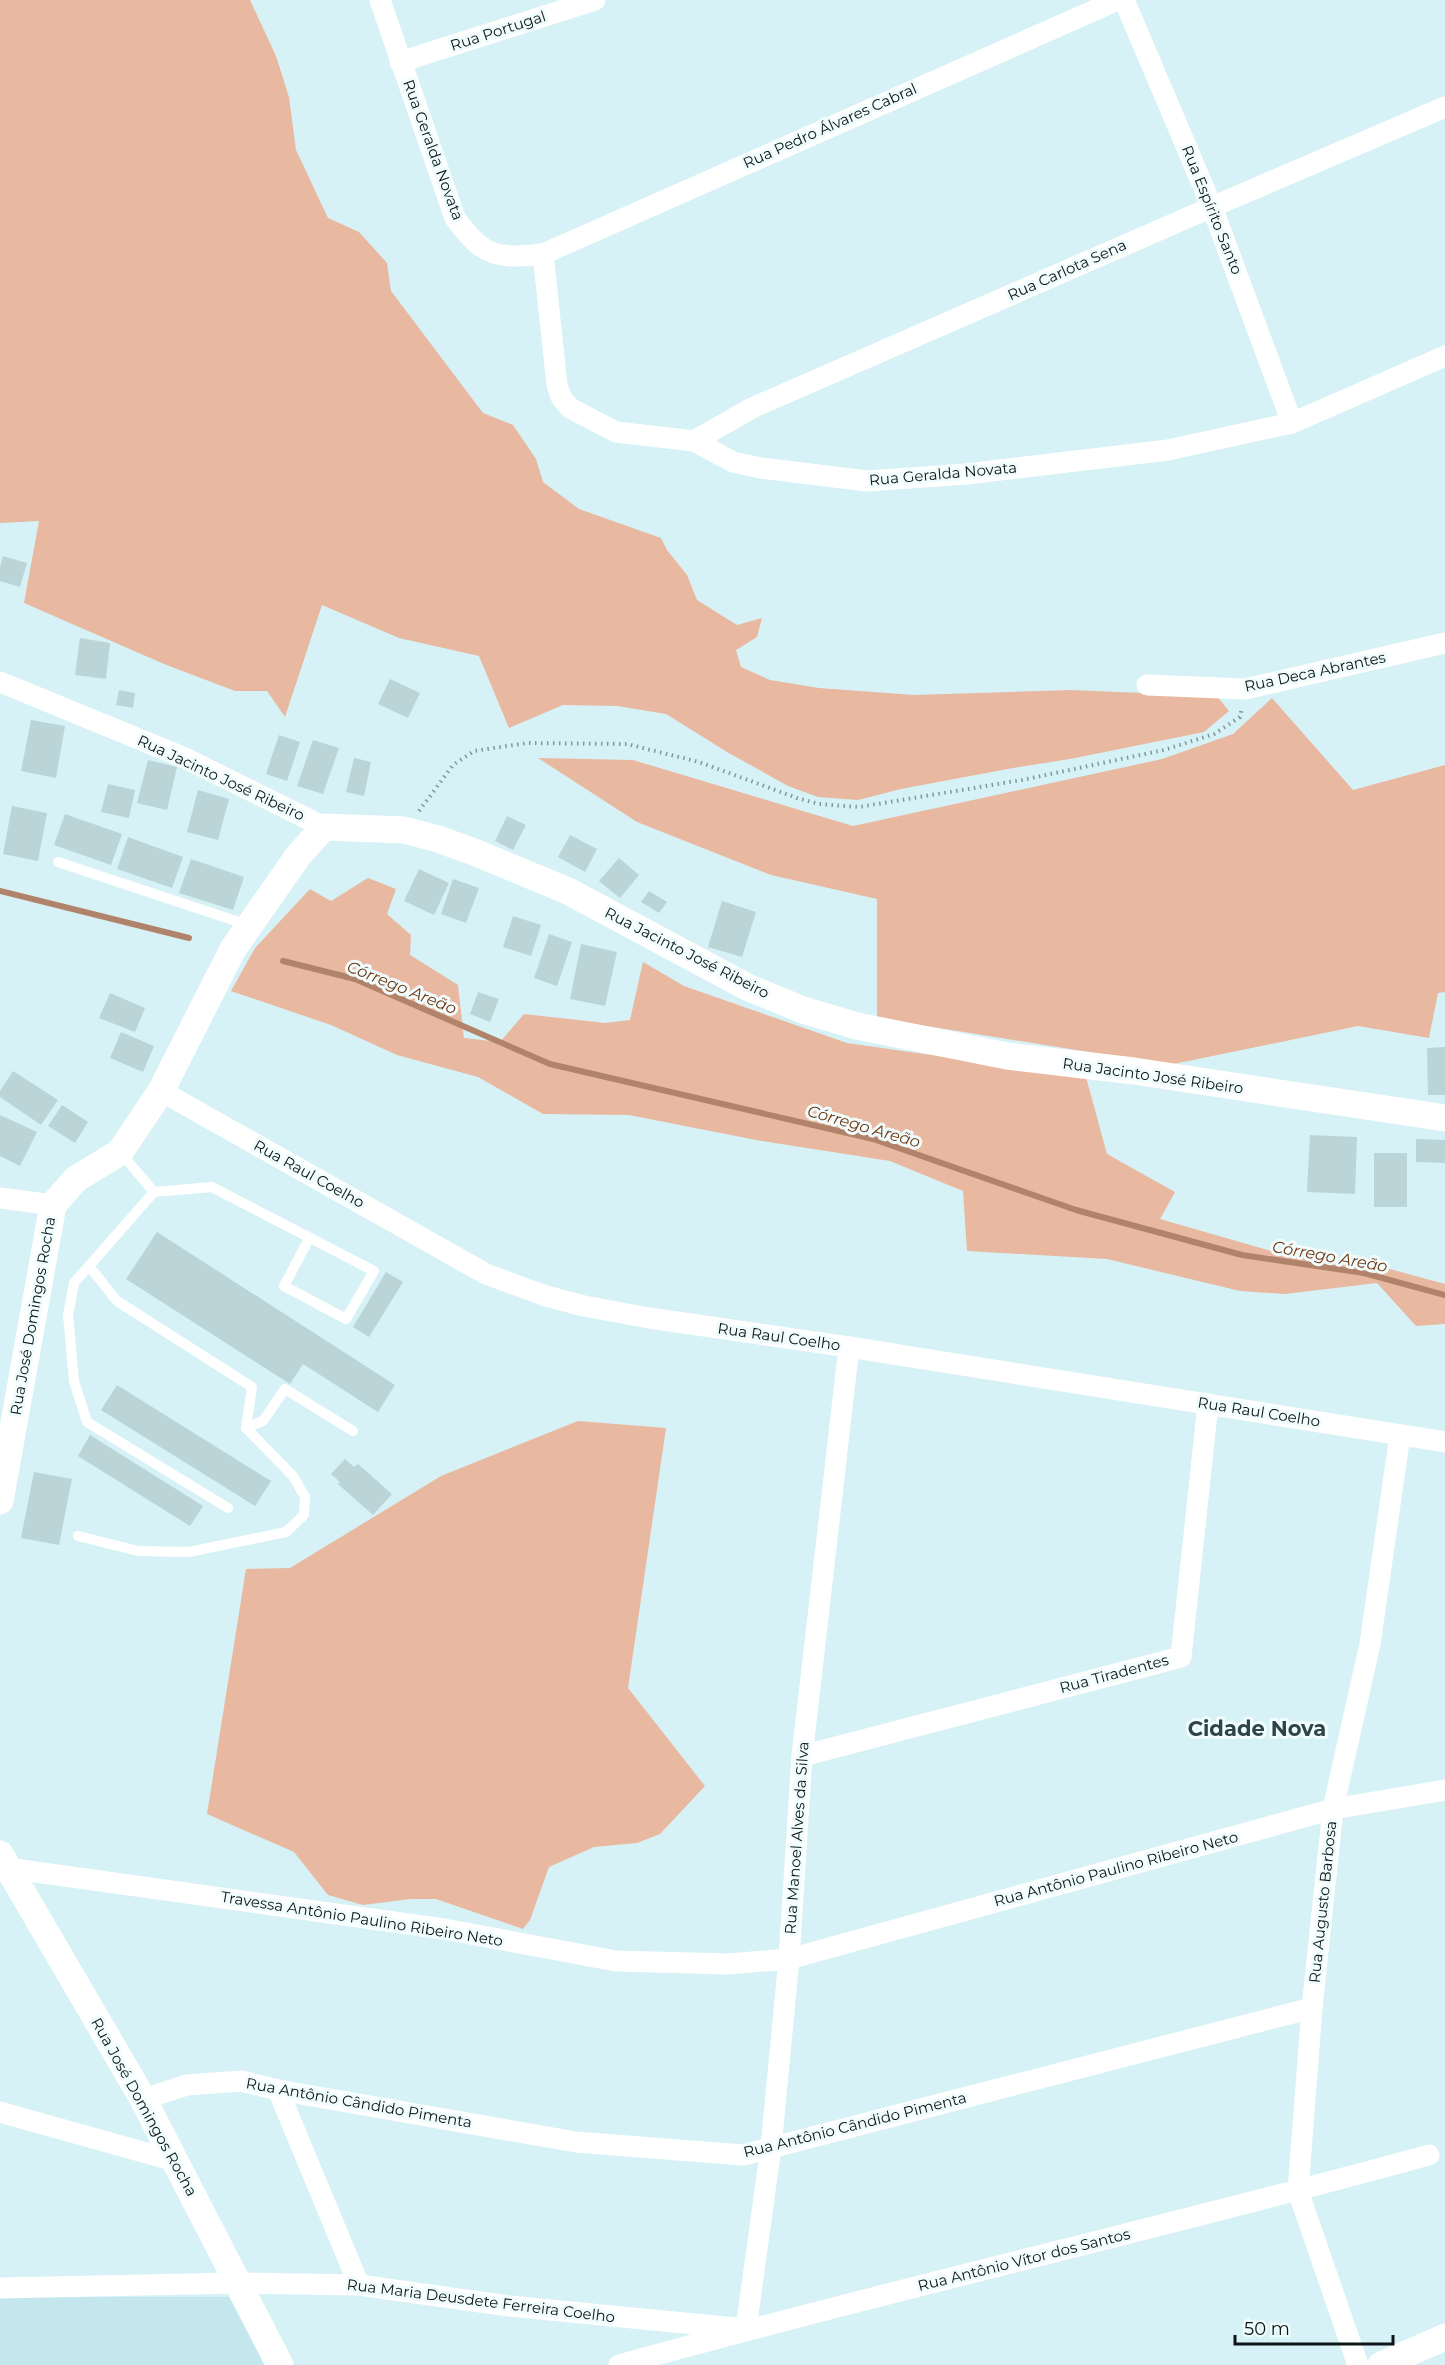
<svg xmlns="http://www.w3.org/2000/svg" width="1445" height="2365" viewBox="0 0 1445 2365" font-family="Montserrat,sans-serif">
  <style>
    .built { fill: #c3e7ed }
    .green { fill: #e9b8a0 }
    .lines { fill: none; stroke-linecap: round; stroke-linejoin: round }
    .stream { stroke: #b2836b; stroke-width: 6 }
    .building { fill: #bad4d8 }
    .path { stroke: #839699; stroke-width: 4; stroke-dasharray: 1.5 4.5; stroke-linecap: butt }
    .service { stroke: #fff; stroke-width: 10 }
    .minor { stroke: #fff; stroke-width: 21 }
    .tertiary { stroke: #fff; stroke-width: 27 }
    .labels { text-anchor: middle; stroke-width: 6; stroke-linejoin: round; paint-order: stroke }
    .street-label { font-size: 15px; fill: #0c1517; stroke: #f1fcfd }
    .water-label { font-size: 16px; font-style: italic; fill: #71350f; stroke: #f1fcfd }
    .district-label { font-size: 21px; font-weight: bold; fill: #2e4448; stroke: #f1fcfd }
  </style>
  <rect width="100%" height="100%" fill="#d7f2f6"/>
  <!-- built -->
  <polygon class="built" points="0,2297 229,2297 264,2365 0,2365"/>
  <!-- green -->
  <g class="green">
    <polygon points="0,0 250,0 276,56 289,97 296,150 328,218 359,232 387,263 391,291 483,413 513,425 536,459 543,482 579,509 661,538 667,550 687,575 697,600 737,625 762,618 757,637 736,650 741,667 770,680 819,688 914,695 1070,690 1217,696 1229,711 1204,732 1070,759 1013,768 901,789 858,800 818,797 788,786 727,752 666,714 617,706 563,705 509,728 479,656 399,638 322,605 285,717 267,691 235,691 164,664 24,603 39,521 0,523"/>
    <polygon points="1272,698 1353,790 1445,765 1445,992 1438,993 1429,1038 1358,1026 1169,1065 877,1018 877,899 771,875 637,822 538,758 633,760 853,826 1162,759 1233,734"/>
    <polygon points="368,878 396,889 387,914 411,935 410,955 458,985 464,1038 500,1042 524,1014 605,1023 630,1020 643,962 684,986 847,1043 1086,1077 1107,1154 1175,1192 1160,1219 1278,1253 1386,1268 1445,1284 1445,1324 1416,1326 1377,1283 1285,1294 1240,1291 1107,1259 967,1251 963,1191 890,1161 756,1140 629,1115 543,1114 478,1077 397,1055 331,1025 231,991 255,948 310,889 331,901"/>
    <polygon points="578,1421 666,1428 628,1688 705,1786 660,1834 637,1843 594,1847 549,1867 530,1920 523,1929 436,1899 410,1899 363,1905 328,1895 294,1852 207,1814 246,1569 290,1568 441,1476"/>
  </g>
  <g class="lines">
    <!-- stream -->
    <g class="stream">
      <polyline points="0,891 189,938"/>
      <polyline points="283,961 355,979 550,1064 873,1139 1076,1210 1242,1255 1364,1273 1445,1295"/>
    </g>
  </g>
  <!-- building -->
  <g class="building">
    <polygon points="3,556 27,563 20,587 0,581 0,567"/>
    <polygon points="80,638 110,643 106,679 75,675"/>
    <polygon points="390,679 420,693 408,718 378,704"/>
    <polygon points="119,690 135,693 133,708 116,705"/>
    <polygon points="31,720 65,726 56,778 21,771"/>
    <polygon points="279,735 300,742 287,781 266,774"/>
    <polygon points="313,740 339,748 323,794 297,786"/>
    <polygon points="354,758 371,762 364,796 346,792"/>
    <polygon points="148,760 177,767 167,810 137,803"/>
    <polygon points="108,784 135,790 129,818 101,812"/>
    <polygon points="198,790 229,799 218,840 187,832"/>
    <polygon points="12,806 47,813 38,861 3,854"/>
    <polygon points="65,814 122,834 111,865 54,845"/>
    <polygon points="507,816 526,825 513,850 495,841"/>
    <polygon points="570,835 597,849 585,872 558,857"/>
    <polygon points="128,837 183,857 172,888 117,869"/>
    <polygon points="619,858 639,875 620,898 599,881"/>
    <polygon points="191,859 244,877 233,910 179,893"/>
    <polygon points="419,869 449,883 434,915 404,901"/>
    <polygon points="453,879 479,888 466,923 441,914"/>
    <polygon points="649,891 667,902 659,913 641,902"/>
    <polygon points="722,901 756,912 742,957 708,947"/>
    <polygon points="513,916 541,925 531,956 503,947"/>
    <polygon points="549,934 572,942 557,986 534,978"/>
    <polygon points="581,944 617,952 605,1006 570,999"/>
    <polygon points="478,992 499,999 490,1022 470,1014"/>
    <polygon points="110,993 145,1008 135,1032 99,1018"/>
    <polygon points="121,1032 154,1046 143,1072 110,1058"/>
    <polygon points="1445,1047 1445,1095 1428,1095 1427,1048"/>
    <polygon points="13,1071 58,1100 41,1125 0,1097 0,1091"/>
    <polygon points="62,1105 88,1122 75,1143 48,1126"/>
    <polygon points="0,1115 37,1132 20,1166 0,1156"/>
    <polygon points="1310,1135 1357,1137 1355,1194 1307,1192"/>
    <polygon points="1416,1139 1445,1140 1445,1163 1416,1162"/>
    <rect x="1374" y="1153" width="33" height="54"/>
    <polygon points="157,1232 395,1385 378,1412 303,1364 290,1384 126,1279"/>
    <polygon points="386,1272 403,1282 369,1337 353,1327"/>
    <polygon points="117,1385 271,1481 255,1506 101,1410"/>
    <polygon points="90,1435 203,1506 190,1526 78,1456"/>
    <polygon points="345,1459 354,1467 358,1464 392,1494 373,1515 338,1484 340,1482 331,1474"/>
    <polygon points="34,1472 72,1479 59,1545 21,1538"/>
  </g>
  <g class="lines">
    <!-- path -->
    <polyline class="path" points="419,811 453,765 474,751 527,743 627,744 699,762 797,798 819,804 859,807 1022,780 1164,750 1214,734 1240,717 1242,708"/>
    <!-- service -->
    <g class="service">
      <polyline points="58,862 248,925"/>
      <polyline points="120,1152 154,1192"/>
      <polyline points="246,1428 263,1421 285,1389 353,1431"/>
      <polyline points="228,1508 87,1422 74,1381 68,1315 74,1283 154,1192 212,1187 374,1271 346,1319 284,1286 309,1239"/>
      <polyline points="78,1536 138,1551 189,1552 286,1532 304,1515 305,1497 293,1476 246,1428 252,1387 117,1301 89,1266"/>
    </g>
    <!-- minor -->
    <g class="minor">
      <path d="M380 0 455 218C484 257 496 259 543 254L557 385 561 397 570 408 616 432 694 441 733 462 761 468 867 481 966 474 1168 450 1292 423 1445 356"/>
      <polyline points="1124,0 1212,207 1292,423"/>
      <polyline points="400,62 595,0"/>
      <polyline points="543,254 1118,0"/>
      <polyline points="694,441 752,408 1212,207 1445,107"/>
      <polyline points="0,682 185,758 324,827"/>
      <polyline points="1147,685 1245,689 1445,643"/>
      <polyline points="161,1091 486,1274 546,1296 584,1306 649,1318 849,1347 1445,1442"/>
      <polyline points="0,1198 53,1205"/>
      <polyline points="802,1756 1181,1657 1208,1404"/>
      <polyline points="7,1868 444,1929 616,1961 729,1964 789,1959 1333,1809 1445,1790"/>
      <polyline points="278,2090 359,2285"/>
      <polyline points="143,2099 187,2085 241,2081 278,2090 576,2142 743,2155 1312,2008"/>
      <polyline points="0,2112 175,2161"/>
      <polyline points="0,2288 237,2283 359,2285 509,2306 746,2329 771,2147 789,1959 802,1756 849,1347"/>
      <path d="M619 2365C888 2290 1160 2229 1429 2155"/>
      <polyline points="1358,2365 1298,2191 1312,2008 1333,1809 1370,1644 1400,1435"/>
    </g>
    <!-- tertiary -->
    <g class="tertiary">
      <polyline points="0,1501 53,1205 76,1179 120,1152 161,1091 233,949 298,856 324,827 404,830 438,839 474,852 568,891 747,987 803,1010 857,1026 1007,1056 1134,1071 1445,1118"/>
      <polyline points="0,1854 143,2099 280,2365"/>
      <polyline points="1381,2365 1445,2337"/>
    </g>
  </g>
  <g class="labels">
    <!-- street labels -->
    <g class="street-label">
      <text transform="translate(498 31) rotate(-18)" y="5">Rua Portugal</text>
      <text transform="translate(830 126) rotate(-24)" y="5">Rua Pedro Álvares Cabral</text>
      <text transform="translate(433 150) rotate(70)" y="5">Rua Geralda Novata</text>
      <text transform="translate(1212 210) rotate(68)" y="5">Rua Espírito Santo</text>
      <text transform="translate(1067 270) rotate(-24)" y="5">Rua Carlota Sena</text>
      <text transform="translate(943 474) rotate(-5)" y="5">Rua Geralda Novata</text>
      <text transform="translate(1315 672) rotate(-12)" y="5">Rua Deca Abrantes</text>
      <text transform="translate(221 778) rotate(25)" y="5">Rua Jacinto José Ribeiro</text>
      <text transform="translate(687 953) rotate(27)" y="5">Rua Jacinto José Ribeiro</text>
      <text transform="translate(1153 1076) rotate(8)" y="5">Rua Jacinto José Ribeiro</text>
      <text transform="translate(309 1174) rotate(29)" y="5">Rua Raul Coelho</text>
      <text transform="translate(33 1316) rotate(-80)" y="5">Rua José Domingos Rocha</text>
      <text transform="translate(779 1337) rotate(8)" y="5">Rua Raul Coelho</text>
      <text transform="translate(1259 1412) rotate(9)" y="5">Rua Raul Coelho</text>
      <text transform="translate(1114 1674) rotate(-15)" y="5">Rua Tiradentes</text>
      <text transform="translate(797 1838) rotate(-86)" y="5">Rua Manoel Alves da Silva</text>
      <text transform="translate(1116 1869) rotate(-15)" y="5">Rua Antônio Paulino Ribeiro Neto</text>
      <text transform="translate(1323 1902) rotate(-84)" y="5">Rua Augusto Barbosa</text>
      <text transform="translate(362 1919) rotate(9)" y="5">Travessa Antônio Paulino Ribeiro Neto</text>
      <text transform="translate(359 2103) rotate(10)" y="5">Rua Antônio Cândido Pimenta</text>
      <text transform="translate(144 2107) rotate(61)" y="5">Rua José Domingos Rocha</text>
      <text transform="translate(855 2125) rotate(-14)" y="5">Rua Antônio Cândido Pimenta</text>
      <text transform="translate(1024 2260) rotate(-14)" y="5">Rua Antônio Vítor dos Santos</text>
      <text transform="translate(481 2301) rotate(7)" y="5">Rua Maria Deusdete Ferreira Coelho</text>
    </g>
    <!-- water labels -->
    <g class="water-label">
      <text transform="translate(402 987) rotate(22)" y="6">Córrego Areão</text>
      <text transform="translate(864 1126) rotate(16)" y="6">Córrego Areão</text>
      <text transform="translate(1330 1256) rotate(10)" y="6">Córrego Areão</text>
    </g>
    <!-- district labels -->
    <g class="district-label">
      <text x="1257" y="1736">Cidade Nova</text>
    </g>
  </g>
  <!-- scale -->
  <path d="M1235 2335v9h158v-9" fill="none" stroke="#0c1517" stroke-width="3"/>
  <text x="1244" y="2335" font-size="18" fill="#0c1517" stroke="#f1fcfd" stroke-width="4.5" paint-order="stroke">50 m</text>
</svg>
